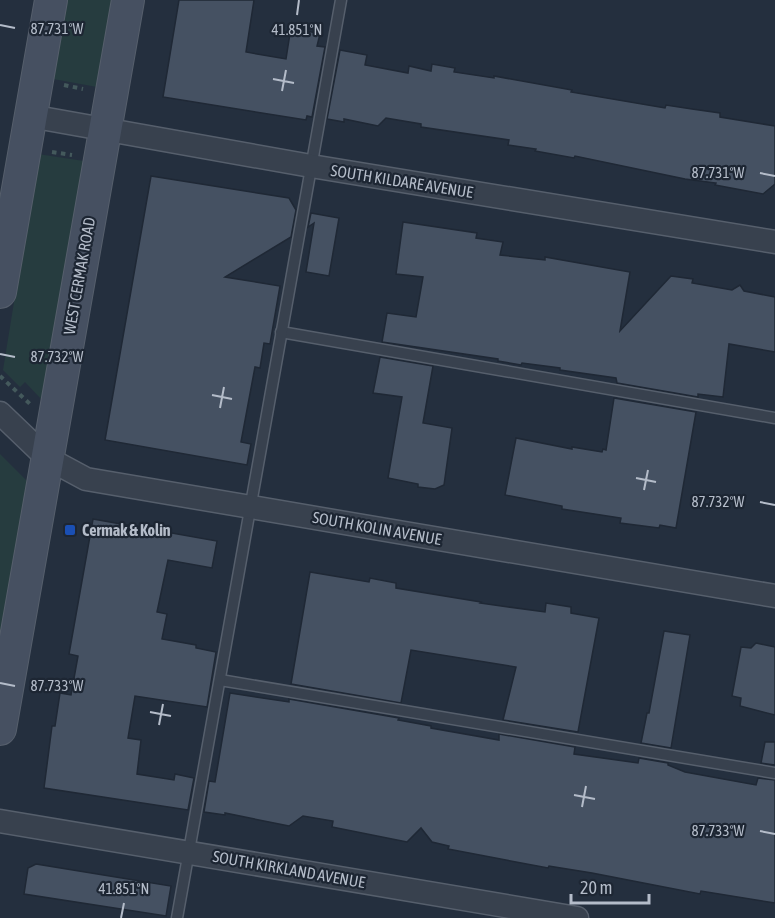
<svg xmlns="http://www.w3.org/2000/svg" width="775" height="918" viewBox="0 0 775 918" font-family="'Asap Condensed',sans-serif">
  <style>
    .green { fill: #263c3f }
    .building { fill: #455162; stroke: #1f2835; stroke-width: 1.5 }
    .lines { fill: none; stroke-linecap: round; stroke-linejoin: round }
    .service-casing { stroke: #565f6c; stroke-width: 13 }
    .minor-casing { stroke: #565f6c; stroke-width: 25 }
    .secondary-casing { stroke: #565f6c; stroke-width: 34 }
    .path { stroke: #44595c; stroke-width: 4; stroke-dasharray: 4.5 4.5; stroke-linecap: butt }
    .service { stroke: #38414e; stroke-width: 10 }
    .minor { stroke: #38414e; stroke-width: 22 }
    .secondary { stroke: #465061; stroke-width: 32 }
    .ticks { fill: none; stroke: #b4bcc9; stroke-width: 2 }
    .transit-dot { fill: #1a4fb4; stroke: #1d2633; stroke-width: 2 }
    .labels { text-anchor: middle; stroke-width: 4.5; stroke-linejoin: round; paint-order: stroke }
    .street-label { font-size: 16px; fill: #b4bcc9; stroke: #1d2633 }
    .poi-label { font-size: 16px; font-weight: bold; fill: #b4bcc9; stroke: #1d2633; text-anchor: start }
    .ticks-label { font-size: 15px; text-anchor: middle; fill: #b4bcc9; stroke: #1d2633; stroke-width: 4.5; stroke-linejoin: round; paint-order: stroke }
  </style>
  <rect width="100%" height="100%" fill="#242f3e"/>
  <!-- green -->
  <g class="green">
    <polygon points="66,0 112,0 97,87 53,79"/>
    <polygon points="38,154 84,161 42,400 25,382 20,387 3,370"/>
    <polygon points="0,454 28,482 0,643"/>
  </g>
  <!-- building -->
  <g class="building">
    <polygon points="179,0 254,0 246,52 286,59 291,27 320,34 317,46 325,47 312,117 307,116 306,120 163,97"/>
    <polygon points="340,50 367,55 365,65 408,73 409,66 431,71 432,64 455,68 454,72 494,78 494,76 572,90 571,92 665,108 666,105 692,109 720,113 720,117 775,126 775,184 763,194 715,185 716,183 685,179 575,156 574,158 535,151 536,149 508,145 509,140 421,127 421,124 386,118 378,126 344,119 344,122 327,119"/>
    <polygon points="151,176 289,198 296,210 291,237 225,277 280,286 270,344 264,343 260,368 255,367 241,442 251,444 247,465 105,440"/>
    <polygon points="311,213 339,218 329,276 306,272 314,223 308,227"/>
    <polygon points="403,222 477,233 476,238 503,242 500,255 545,260 545,257 630,272 620,331 671,276 693,279 692,283 732,290 740,285 744,291 775,297 775,352 729,344 723,397 698,394 698,397 617,383 616,378 560,370 560,368 522,363 521,365 498,361 498,359 382,342 387,313 416,317 423,277 396,274"/>
    <polygon points="380,357 433,366 423,423 452,428 444,485 435,489 418,487 418,484 388,478 402,397 373,393"/>
    <polygon points="614,398 696,412 676,528 660,525 659,528 620,523 621,518 562,509 562,506 505,495 516,438 572,449 572,447 602,452 603,449 606,450"/>
    <polygon points="93,519 217,541 212,568 168,560 157,612 167,614 162,639 196,645 196,648 216,652 207,707 135,696 128,738 141,740 137,774 174,780 175,774 194,778 188,810 44,788 52,726 55,726 60,693 71,695 78,656 69,654"/>
    <polygon points="310,572 369,582 370,578 396,583 396,588 481,602 480,603 545,612 546,603 571,607 571,613 599,618 578,732 503,720 516,667 411,650 401,703 291,684"/>
    <polygon points="664,631 690,635 671,748 641,743 647,713 649,713"/>
    <polygon points="756,643 775,647 775,715 740,706 741,698 732,696 741,647 751,648"/>
    <polygon points="230,693 289,702 289,699 399,718 398,720 431,726 431,728 499,740 499,734 575,747 574,754 638,763 639,758 668,763 668,765 685,772 756,785 758,778 775,780 775,903 701,891 700,894 592,873 549,866 548,868 448,849 449,846 432,842 421,828 407,842 332,827 333,821 303,816 289,826 225,813 225,815 204,812 209,781 215,782"/>
    <polygon points="765,742 775,742 775,765 761,763"/>
    <polygon points="36,864 171,886 166,916 24,894 28,868"/>
  </g>
  <g class="lines">
    <defs>
      <g id="service">
        <polyline points="281,332 775,418"/>
        <polyline points="220,680 775,773"/>
        <polyline points="177,918 341,0"/>
      </g>
      <g id="minor">
        <polyline points="30,116 311,166 775,242"/>
        <polyline points="0,413 47,458 86,479 775,596"/>
        <polyline points="0,821 577,918"/>
      </g>
      <g id="secondary">
        <polyline points="0,292 51,0"/>
        <polyline points="0,729 128,0"/>
      </g>
    </defs>
    <!-- service casing -->
    <use href="#service" class="service-casing"/>
    <!-- minor casing -->
    <use href="#minor" class="minor-casing"/>
    <!-- secondary casing -->
    <use href="#secondary" class="secondary-casing"/>
    <!-- path -->
    <g class="path">
      <polyline points="64,85 83,89"/>
      <polyline points="52,152 72,155"/>
      <polyline points="0,376 30,404"/>
    </g>
    <!-- service -->
    <use href="#service" class="service"/>
    <!-- minor -->
    <use href="#minor" class="minor"/>
    <!-- secondary -->
    <use href="#secondary" class="secondary"/>
  </g>
  <!-- ticks -->
  <path class="ticks" d="M297 15 299 0M0 25 15 28M273 79 294 83M282 91 286 70M760 173 775 176M0 354 15 357M212 395 232 399M220 408 224 387M636 478 656 482M644 490 648 470M760 502 775 505M0 683 15 686M150 712 171 716M159 725 163 704M574 795 595 799M582 807 586 786M760 831 775 834M121 918 124 903"/>
  <!-- markers -->
  <rect class="transit-dot" x="64" y="524" width="12" height="12" rx="3"/>
  <g class="labels">
    <!-- street labels -->
    <g class="street-label">
      <text transform="translate(402 181) rotate(9)" y="6">SOUTH KILDARE AVENUE</text>
      <text transform="translate(79 276) rotate(-80)" y="6">WEST CERMAK ROAD</text>
      <text transform="translate(377 528) rotate(10)" y="6">SOUTH KOLIN AVENUE</text>
      <text transform="translate(289 869) rotate(10)" y="6">SOUTH KIRKLAND AVENUE</text>
    </g>
    <!-- poi labels -->
    <g class="poi-label">
      <text x="82" y="536">Cermak &amp; Kolin</text>
    </g>
  </g>
  <g class="ticks-label">
    <text x="57" y="34">87.731°W</text>
    <text x="297" y="35">41.851°N</text>
    <text x="718" y="178">87.731°W</text>
    <text x="57" y="362">87.732°W</text>
    <text x="718" y="507">87.732°W</text>
    <text x="57" y="691">87.733°W</text>
    <text x="718" y="836">87.733°W</text>
    <text x="124" y="894">41.851°N</text>
  </g>
  <!-- scale -->
  <path d="M571 894v9h78v-9" fill="none" stroke="#b4bcc9" stroke-width="3"/>
  <text x="580" y="894" font-size="18" fill="#b4bcc9" stroke="#1d2633" stroke-width="4.5" paint-order="stroke">20 m</text>
</svg>
